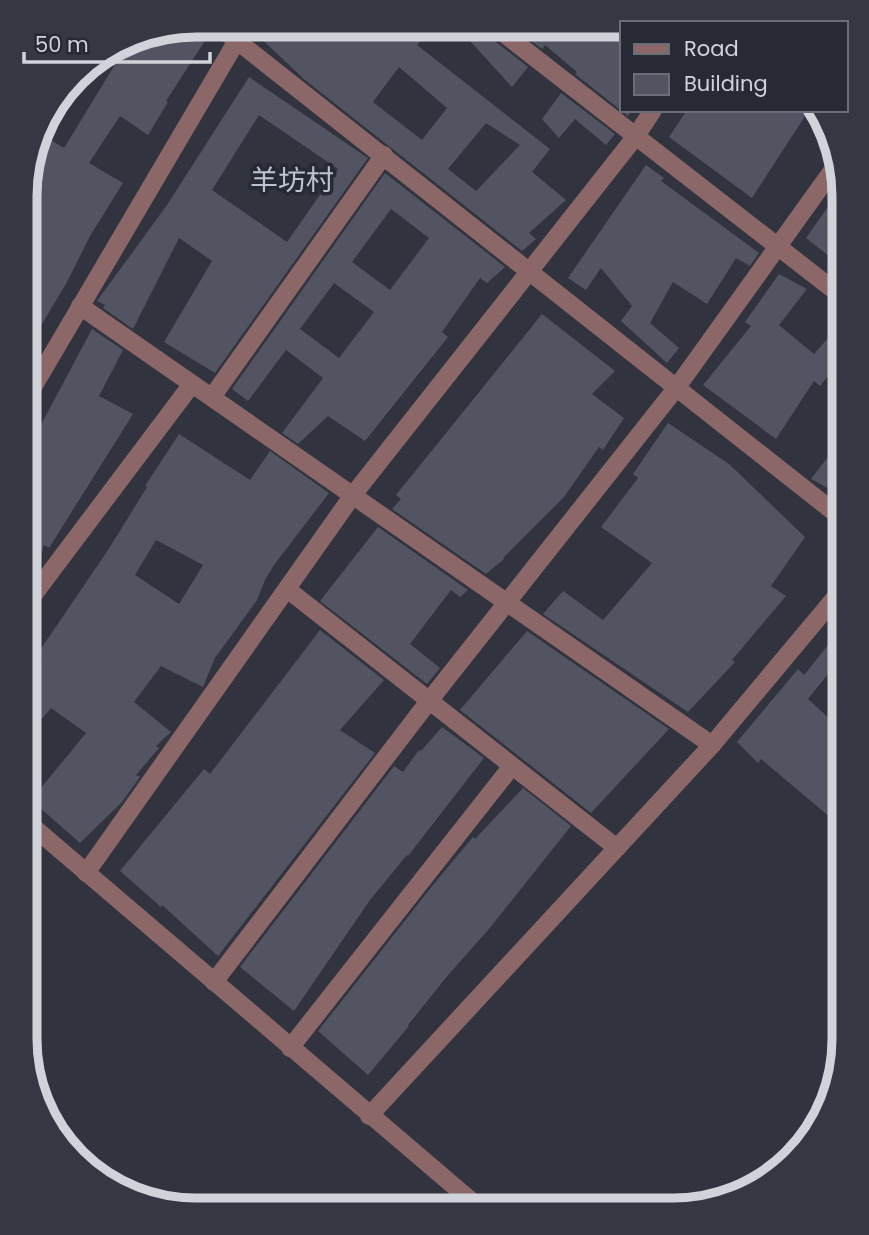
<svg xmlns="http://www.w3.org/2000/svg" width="869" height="1235" viewBox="0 0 869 1235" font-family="Poppins,'Noto Sans SC',sans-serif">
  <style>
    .building { fill: #535462; fill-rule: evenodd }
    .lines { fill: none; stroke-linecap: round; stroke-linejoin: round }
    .minor { stroke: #8c6767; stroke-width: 18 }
    .labels { text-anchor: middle; stroke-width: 7; stroke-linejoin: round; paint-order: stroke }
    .quarter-label { font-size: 28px; fill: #bec1d1; stroke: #272935 }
    .rim { fill: none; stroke: #d1d3db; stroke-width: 9 }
  </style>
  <rect width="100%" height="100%" fill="#31333f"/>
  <!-- building -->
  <g class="building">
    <polygon points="622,27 622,110 632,110 628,116 575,74 577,72 545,45 542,49 516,29"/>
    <polygon points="459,29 487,29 491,38 528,67 512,87"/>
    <path d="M429 30 417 45 550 149 532 172 566 200 529 233 536 239 522 251 305 80 254 32ZM399 67 447 108 422 140 373 102ZM486 123 520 145 476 191 448 169Z"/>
    <polygon points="210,33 166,101 168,102 148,135 120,116 89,163 123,183 90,236 67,282 39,329 26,320 26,173 33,153 44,136 64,148 130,40 140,34"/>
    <path d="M249 77 368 158 215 373 164 342 212 261 179 238 133 329 103 308 105 305 97 301 167 205ZM259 115 338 169 287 242 212 190Z"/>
    <polygon points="561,93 615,134 606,145 575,119 559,138 542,119"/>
    <polygon points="687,110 809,110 752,198 669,137"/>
    <polygon points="646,165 664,178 661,181 759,253 750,266 736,258 707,304 673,282 650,323 679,348 667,363 621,321 632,306 601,268 586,290 568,278"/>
    <path d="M385 173 505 267 487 283 480 278 442 332 448 337 365 441 328 416 298 444 282 433 323 378 286 350 248 401 232 389ZM391 209 429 238 390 290 352 262ZM334 283 374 312 339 358 300 329Z"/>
    <polygon points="842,187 844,195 844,268 806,238"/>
    <polygon points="779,274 807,289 779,325 814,354 844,320 844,356 820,386 814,381 776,439 703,385 751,326 745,322"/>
    <polygon points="542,314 615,371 592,394 624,418 603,450 599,447 564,497 503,558 504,559 486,574 392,509 401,499 396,495"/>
    <polygon points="92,329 123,350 99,396 133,414 49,548 44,545 34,575 25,587 26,453"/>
    <polygon points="668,423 729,464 805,537 771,586 786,596 732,660 735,662 688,712 543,614 563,591 603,620 652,563 601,527 638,478 633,474"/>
    <path d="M179 434 250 480 270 451 329 493 274 565 265 580 257 600 215 658 203 687 161 666 134 702 171 732 156 746 159 748 136 775 140 777 122 802 80 843 31 800 86 733 51 708 25 739V682L42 660 36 656 110 547 147 487 145 486ZM156 540 203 565 179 604 135 575Z"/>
    <polygon points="844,436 844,497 811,479"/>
    <polygon points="378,527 468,590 460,597 451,590 410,644 440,668 427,684 320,601"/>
    <polygon points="844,625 844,654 808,699 844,732 844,829 761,759 758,763 737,742 798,669 804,675"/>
    <polygon points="320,630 384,680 340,730 375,753 218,956 162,905 161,907 120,871 204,769 210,774"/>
    <polygon points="527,631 669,729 591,813 460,710"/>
    <polygon points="442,727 484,758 408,856 407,855 370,900 294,1011 240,967 394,766 403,772 419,750 421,751"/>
    <polygon points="523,788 571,826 489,929 449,974 408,1025 409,1026 368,1075 318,1031 433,885 473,837 475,839"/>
  </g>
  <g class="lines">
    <!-- minor -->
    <g class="minor">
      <polyline points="498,29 844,298"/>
      <polyline points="227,33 844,520"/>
      <polyline points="80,306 712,745"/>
      <polyline points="212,397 384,155"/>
      <polyline points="26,399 242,32"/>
      <polyline points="287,589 617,848"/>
      <polyline points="25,606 192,384"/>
      <polyline points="25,820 482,1210"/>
      <polyline points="86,873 353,495 636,136 653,110"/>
      <polyline points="214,982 429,701 677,387 837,164"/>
      <polyline points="290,1048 512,766"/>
      <polyline points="369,1116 712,745 844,587"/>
    </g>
  </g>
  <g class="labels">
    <!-- quarter labels -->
    <g class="quarter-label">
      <text x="292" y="190">羊坊村</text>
    </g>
  </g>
  <!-- crop -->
  <path d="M0 0H869V1235H0ZM196 37H673A159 159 0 0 1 832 196V1039A159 159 0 0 1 673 1198H196A159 159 0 0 1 37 1039V196A159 159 0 0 1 196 37Z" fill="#353742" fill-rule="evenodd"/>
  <path class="rim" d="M196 37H673A159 159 0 0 1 832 196V1039A159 159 0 0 1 673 1198H196A159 159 0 0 1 37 1039V196A159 159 0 0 1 196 37Z"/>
  <!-- legend -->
  <rect x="620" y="21" width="228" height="91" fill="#272935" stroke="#6b6d77" stroke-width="2"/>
  <rect x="634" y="44" width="35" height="10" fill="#8c6767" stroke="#6b6d77" stroke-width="2"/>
  <text x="684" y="56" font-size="21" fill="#d1d3db">Road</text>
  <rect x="634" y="74" width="35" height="21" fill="#535462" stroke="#6b6d77" stroke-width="2"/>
  <text x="684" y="91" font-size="21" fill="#d1d3db">Building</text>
  <!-- scale -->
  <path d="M24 52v10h186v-10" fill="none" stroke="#d1d3db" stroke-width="3.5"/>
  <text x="35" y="52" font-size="21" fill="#d1d3db" stroke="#272935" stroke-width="5" paint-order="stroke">50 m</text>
</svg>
